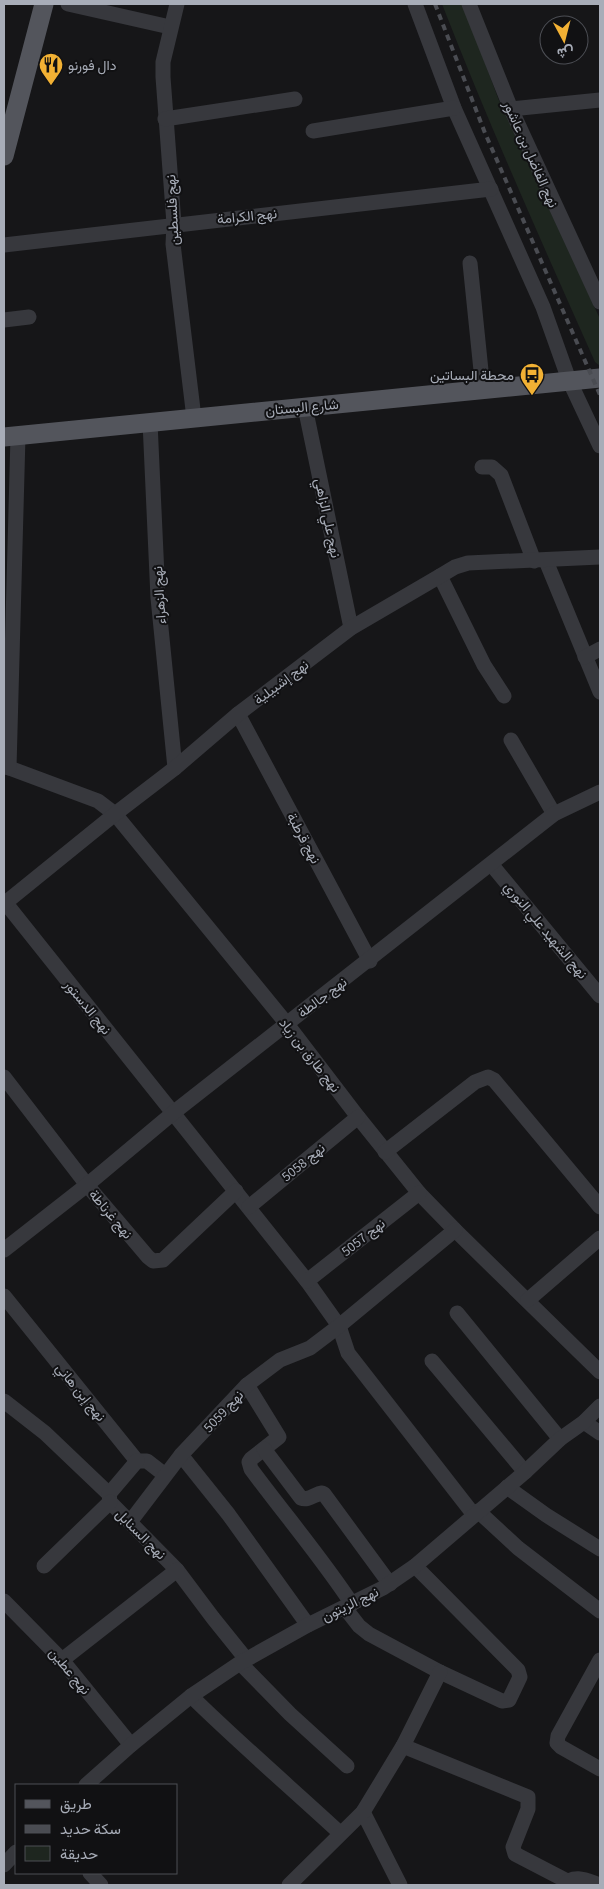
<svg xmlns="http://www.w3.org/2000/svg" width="604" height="1889" viewBox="0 0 604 1889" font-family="'Source Sans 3',Vazirmatn,sans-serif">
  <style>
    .green { fill: #1e261f }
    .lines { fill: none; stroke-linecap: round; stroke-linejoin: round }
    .minor { stroke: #37383d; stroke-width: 15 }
    .major { stroke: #53555c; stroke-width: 19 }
    .rail { stroke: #4a4c52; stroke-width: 4; stroke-dasharray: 6 5; stroke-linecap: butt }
    .labels { text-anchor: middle; stroke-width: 4; stroke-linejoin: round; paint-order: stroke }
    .poi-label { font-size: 14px; fill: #a8adb8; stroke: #111113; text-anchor: start }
    .street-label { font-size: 14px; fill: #a8adb8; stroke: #111113 }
  </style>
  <rect width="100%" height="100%" fill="#161618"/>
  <!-- green -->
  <path class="green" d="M442 4H463L498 98 600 319V366L595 362C542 243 489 125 442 4Z"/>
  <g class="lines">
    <!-- minor -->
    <g class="minor">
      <polyline points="68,4 170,27"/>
      <polyline points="177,4 163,62 163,77 174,224 173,244 194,418"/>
      <polyline points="415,4 454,108 543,307 569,380 600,446"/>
      <polyline points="469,4 511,109 600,302"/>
      <polyline points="511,109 600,100"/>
      <polyline points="165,119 295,99"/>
      <polyline points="313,131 454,108"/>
      <polyline points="4,245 491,189"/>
      <polyline points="470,263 483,390"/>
      <polyline points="4,320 29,317"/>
      <polyline points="305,407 351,628"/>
      <polyline points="150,422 158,598 175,768"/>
      <polyline points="482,467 492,467 501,475 534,561"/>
      <polyline points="546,561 600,692"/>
      <polyline points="440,576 484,665 504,696"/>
      <polyline points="585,657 600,649"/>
      <polyline points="238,714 370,961"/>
      <polyline points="511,740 554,814"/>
      <polyline points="4,766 98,801 115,814 287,1024 358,1117 419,1193 455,1230 600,1372"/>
      <polyline points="9,768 18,436"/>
      <polyline points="491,864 600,996"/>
      <polyline points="4,901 307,1281 339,1326 348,1353 474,1515"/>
      <polyline points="4,904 115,814 175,768 238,714 351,628 440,576 455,567 468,563 600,557"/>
      <polyline points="4,1077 87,1185 148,1257 153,1261 163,1260 236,1191"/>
      <polyline points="385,1152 475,1082 488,1077 494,1080 600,1207"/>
      <polyline points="249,1207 358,1117"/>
      <polyline points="4,1250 87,1185 173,1113 554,814 600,792"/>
      <polyline points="307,1281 419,1193"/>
      <polyline points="4,1296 137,1461 147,1461 165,1475"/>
      <polyline points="528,1300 600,1238"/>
      <polyline points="457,1313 560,1439"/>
      <polyline points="432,1361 525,1472"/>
      <path d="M247 1385 279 1437 251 1459 249 1462 251 1469C285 1515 321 1557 352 1604"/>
      <polyline points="4,1401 45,1433 109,1494 110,1502 177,1570 213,1618 246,1659"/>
      <polyline points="584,1422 600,1433"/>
      <path d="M264 1449 301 1498C308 1501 315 1494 322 1493L324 1494 390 1584"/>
      <polyline points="181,1455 229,1515 308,1625"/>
      <polyline points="507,1487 546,1515 600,1549"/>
      <polyline points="109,1494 137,1461"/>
      <polyline points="478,1511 518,1548 600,1611"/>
      <polyline points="130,1522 181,1455 247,1385 280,1360 310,1348 339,1326 455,1230"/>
      <polyline points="44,1566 110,1502"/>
      <polyline points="4,1601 62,1660 131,1745"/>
      <polyline points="345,1608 359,1626 369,1634 440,1672 502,1701 509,1700 520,1677 518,1670 415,1566"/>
      <polyline points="62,1660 177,1570"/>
      <polyline points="600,1660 558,1736 557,1743 561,1747 600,1769"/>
      <polyline points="240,1663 290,1714 347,1766"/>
      <path d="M191 1696C239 1743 290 1787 340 1833"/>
      <polyline points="403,1746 528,1797 528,1809 513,1847 515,1854 567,1881"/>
      <polyline points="86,1785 131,1745 191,1696 240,1663 308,1625 383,1588 415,1566 525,1472 560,1439 584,1422 600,1406"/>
      <polyline points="363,1812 400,1885"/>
      <polyline points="4,1865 16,1852"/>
      <polyline points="90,1873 101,1885"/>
      <polyline points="289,1885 363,1812 403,1746 440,1672"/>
      <path d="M564 1885C574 1873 588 1881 600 1885"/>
    </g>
    <!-- major -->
    <g class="major">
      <polyline points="4,156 44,4"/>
      <polyline points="4,437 600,378"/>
    </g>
    <!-- rail -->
    <polyline class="rail" points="435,4 485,133 600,395"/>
  </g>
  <!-- icons -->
  <defs>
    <symbol id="restaurant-pin" viewBox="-11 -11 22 30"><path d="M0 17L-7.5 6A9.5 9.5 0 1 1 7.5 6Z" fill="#f2b134" stroke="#111113"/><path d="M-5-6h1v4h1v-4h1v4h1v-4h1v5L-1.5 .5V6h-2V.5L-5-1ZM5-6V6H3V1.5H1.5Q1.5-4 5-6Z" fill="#111"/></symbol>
    <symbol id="bus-pin" viewBox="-11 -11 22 30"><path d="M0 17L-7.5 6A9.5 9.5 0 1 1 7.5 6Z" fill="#f2b134" stroke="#111113"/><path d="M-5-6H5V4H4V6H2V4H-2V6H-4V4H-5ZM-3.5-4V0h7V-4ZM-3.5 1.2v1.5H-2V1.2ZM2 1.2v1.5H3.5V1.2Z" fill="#111"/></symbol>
  </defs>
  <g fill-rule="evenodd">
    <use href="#restaurant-pin" x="37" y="51" width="28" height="38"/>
    <use href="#bus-pin" x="518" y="361" width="28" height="38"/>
  </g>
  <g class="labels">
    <!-- poi labels -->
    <g class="poi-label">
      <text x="68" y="70">دال فورنو</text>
      <text x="514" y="380" text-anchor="end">محطة البساتين</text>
    </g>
    <!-- street labels -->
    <g class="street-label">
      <text transform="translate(531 154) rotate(66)" y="5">نهج الفاضل بن عاشور</text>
      <text transform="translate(172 210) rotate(-93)" y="5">نهج فلسطين</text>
      <text transform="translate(247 216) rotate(-6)" y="5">نهج الكرامة</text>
      <text transform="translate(302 407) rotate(-5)" y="5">شارع البستان</text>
      <text transform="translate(328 518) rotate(78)" y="5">نهج علي الزاهي</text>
      <text transform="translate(159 595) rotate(-94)" y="5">نهج الزهراء</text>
      <text transform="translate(281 682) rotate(-37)" y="5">نهج إشبيلية</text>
      <text transform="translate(304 838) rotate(62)" y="5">نهج قرطبة</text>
      <text transform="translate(546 930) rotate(50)" y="5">نهج الشهيد علي النوري</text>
      <text transform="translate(322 997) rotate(-37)" y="5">نهج جالطة</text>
      <text transform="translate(88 1007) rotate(51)" y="5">نهج الدستور</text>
      <text transform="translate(310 1055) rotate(52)" y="5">نهج طارق بن زياد</text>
      <text transform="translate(303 1162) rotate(-39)" y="5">نهج 5058</text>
      <text transform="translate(111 1214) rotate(50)" y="5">نهج غرناطة</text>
      <text transform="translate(363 1237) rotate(-38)" y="5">نهج 5057</text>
      <text transform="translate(81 1392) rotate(51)" y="5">نهج إبن هاني</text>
      <text transform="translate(223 1411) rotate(-47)" y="5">نهج 5059</text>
      <text transform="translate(141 1534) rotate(45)" y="5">نهج السنابل</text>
      <text transform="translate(350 1604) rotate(-26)" y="5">نهج الزيتون</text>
      <text transform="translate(70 1671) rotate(50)" y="5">نهج عطين</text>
    </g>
  </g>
  <!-- border -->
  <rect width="604" height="1889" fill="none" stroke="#a8adb8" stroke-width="10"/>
  <!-- legend -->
  <rect x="15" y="1784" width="162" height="90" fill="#111113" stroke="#4d4f55"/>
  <rect x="25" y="1800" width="25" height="8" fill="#53555c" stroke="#4d4f55"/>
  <text x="60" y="1809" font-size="15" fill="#a8adb8">طريق</text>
  <rect x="25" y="1825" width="25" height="8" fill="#4a4c52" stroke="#4d4f55"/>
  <text x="60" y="1834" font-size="15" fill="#a8adb8">سكة حديد</text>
  <rect x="25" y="1846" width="25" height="15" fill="#1e261f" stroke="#4d4f55"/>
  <text x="60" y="1859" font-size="15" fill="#a8adb8">حديقة</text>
  <!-- north arrow -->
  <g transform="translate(564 40) rotate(173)"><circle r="24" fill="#111113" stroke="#4d4f55"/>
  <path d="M0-4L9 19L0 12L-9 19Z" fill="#f2b134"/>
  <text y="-8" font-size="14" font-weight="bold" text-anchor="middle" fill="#a8adb8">ش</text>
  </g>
</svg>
